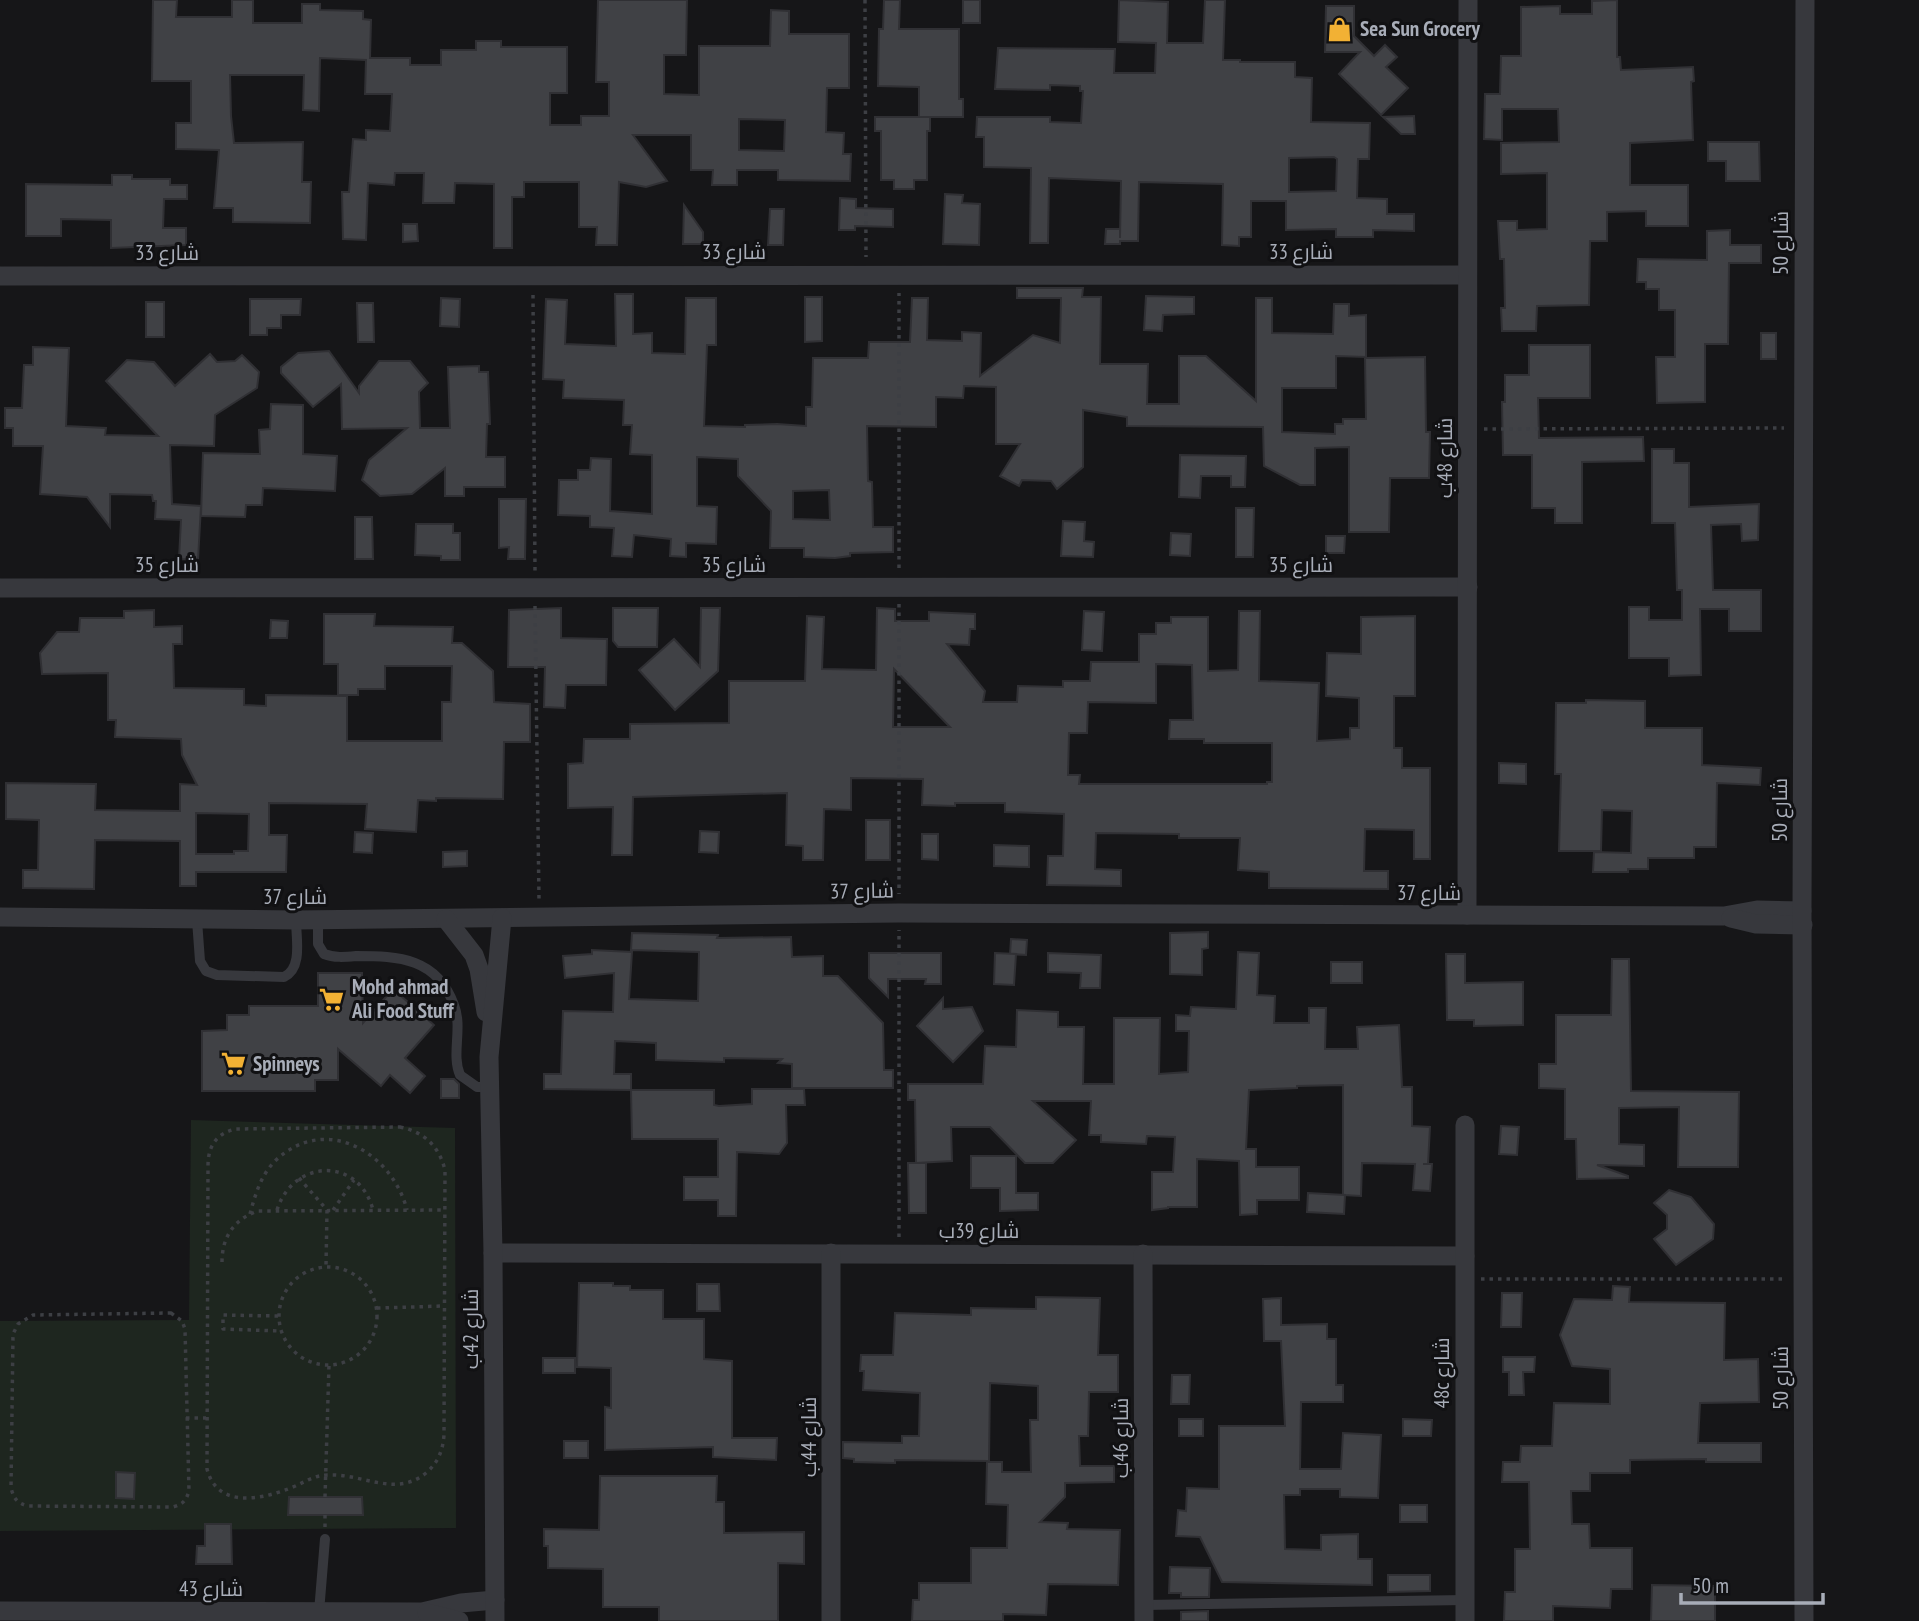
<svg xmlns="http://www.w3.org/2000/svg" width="1919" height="1621" viewBox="0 0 1919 1621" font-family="'PT Sans Narrow',Cairo,sans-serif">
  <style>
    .green { fill: #1e261f }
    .building { fill: #404145; stroke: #303034; stroke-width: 2; fill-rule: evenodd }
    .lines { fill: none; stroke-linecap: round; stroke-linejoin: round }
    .path { stroke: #3d3f44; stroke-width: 3.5; stroke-dasharray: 3.5 5; stroke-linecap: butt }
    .service { stroke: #37383d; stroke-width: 10 }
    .minor { stroke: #37383d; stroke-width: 19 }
    .labels { text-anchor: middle; stroke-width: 6; stroke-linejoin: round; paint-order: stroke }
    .poi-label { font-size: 21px; font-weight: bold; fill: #a8adb8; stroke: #111113; text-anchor: start }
    .street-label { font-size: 21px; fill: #a8adb8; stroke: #111113 }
  </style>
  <rect width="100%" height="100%" fill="#161618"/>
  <!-- green -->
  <polygon class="green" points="191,1120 455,1128 456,1528 0,1531 0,1321 189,1320"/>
  <!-- building -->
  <g class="building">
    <path d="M153 0H177L176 17H232V0H253V23H302V4H320V10L363 11V19L371 20 370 58H410V65H441V50H476V41H501V47H567V93H550V125H581V116H609V82H596L598 0H687L686 55H664V94L699 95V46H770L771 10 789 11V34H849V88H827L826 132 844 133 843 154H851L850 181 778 180V170H737V185H712L713 170H691V135H633L667 181 646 187 619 182 617 245H596L597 227H579V182H524V197H512V248H494V184L455 183 454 203H423L424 173H395L394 185 368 183 366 240 343 239 342 192H349L353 139 366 140V130L390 131 392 94H365L366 60 320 58 319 111 303 110 304 75H230L231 116 234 143 303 142 302 182H311L310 223 233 222V208H214L219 150 176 149V123H191V81H152ZM739 119 785 120 784 151 739 150Z"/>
    <polygon points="884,0 900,0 899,29 959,29 959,99 963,99 963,117 919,117 919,87 878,86 879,29 883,29"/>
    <rect x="963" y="0" width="17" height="23"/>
    <path d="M1119 0 1168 2 1167 43H1203L1205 0H1225L1223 60H1240V62H1295V77L1312 78 1311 122 1370 123 1369 159H1358L1357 198 1387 199V214H1414V231L1373 230V237H1336V229L1286 230V201H1251V237H1239V246L1222 245 1223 184 1139 182 1138 241H1120V244H1105L1106 229H1120V238L1121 181 1049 178 1048 243H1030L1031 168 984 167V137H976L977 117H1050V122L1081 123 1083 91H1080V86L1050 85V90L995 89 998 48 1115 49 1114 73H1155L1156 43 1118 42ZM1334 157 1337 159 1336 191 1289 192V158Z"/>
    <polygon points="1617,0 1617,57 1620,57 1621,70 1693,67 1694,81 1691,82 1693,140 1630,143 1630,185 1688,185 1688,226 1646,226 1646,211 1607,212 1607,241 1590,241 1589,305 1537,306 1536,331 1502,331 1501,308 1505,308 1504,259 1500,259 1498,221 1517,221 1517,230 1547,229 1547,173 1501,174 1501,143 1559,142 1558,109 1502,109 1502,140 1484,139 1485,94 1500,94 1501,56 1521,56 1521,7 1560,6 1560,14 1592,14 1592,1"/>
    <polygon points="1326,6 1354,6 1354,36 1374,56 1385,45 1397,57 1386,67 1408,88 1381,115 1339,74 1360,52 1325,52"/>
    <polygon points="1414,116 1415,134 1401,134 1383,117"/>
    <polygon points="875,117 930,117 930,131 927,131 927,180 914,180 914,189 894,189 894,180 881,180 881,131 875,131"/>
    <polygon points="1708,142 1759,142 1760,181 1726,181 1726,161 1708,161"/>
    <polygon points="112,175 132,175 132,179 170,179 170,185 187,185 187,199 164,199 163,228 186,228 186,245 111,248 111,220 61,219 61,236 26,236 26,184 112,185"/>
    <polygon points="945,194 963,195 962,203 980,204 979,245 943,244"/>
    <polygon points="840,198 856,199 856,208 893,209 893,227 855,226 855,230 839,230"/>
    <polygon points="684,205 703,232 703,244 683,244"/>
    <polygon points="770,209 784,209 783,245 768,245"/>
    <polygon points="403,224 417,224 418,241 403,242"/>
    <polygon points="1730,230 1730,245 1761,245 1761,263 1729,263 1728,344 1705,344 1705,402 1657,403 1656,357 1675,357 1675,310 1659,310 1659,289 1646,289 1646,282 1637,282 1638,259 1707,260 1707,231"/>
    <path d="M1017 288H1083L1082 297H1101L1100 364H1148L1147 404H1179V356H1206L1256 401V298H1272V333L1333 334 1334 304H1349V316L1366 315V357L1336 356V388H1282V432L1335 434V424H1343V419H1366L1365 358 1425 357 1426 432H1430L1429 478H1390L1389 532H1349V447L1315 448V485H1300L1264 466 1263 427 1127 426V417L1083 410V467L1057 489 1051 481 1022 480 1019 486 1000 476 1020 444H996V387L964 386 963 398 936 397V427L867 426 868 481 872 482 873 527H893V552L850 553V556L835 558 804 557V548H770L771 511 738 476V459L697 457V506L717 507 716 544 686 543V557L670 556 671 539 634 535 632 557 612 556 614 528 590 527V516L558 515 559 480H578V470H590L591 458 611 459 610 511 652 514V455L630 454 632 425H623L624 400 563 398 564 380 543 379 546 299 567 300 565 344 616 346 615 294H633V334L652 333V353L685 354 686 298H716V345H707L704 426 745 427V425L777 424 806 426V407H812L813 358H868L869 342H910L912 298H928L927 340 962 341V332L981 333 980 376 1033 335 1060 343 1061 298H1017ZM829 490 830 520 793 519V491Z"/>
    <polygon points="1146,296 1194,297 1194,314 1163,315 1162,331 1144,330"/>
    <polygon points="805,297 822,297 822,341 805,342"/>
    <polygon points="441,298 460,299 459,327 440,326"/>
    <polygon points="250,299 301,299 300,315 281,315 281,328 267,328 267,335 250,335"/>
    <rect x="146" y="302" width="18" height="35"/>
    <polygon points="357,303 373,303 374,342 358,342"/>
    <rect x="1761" y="333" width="15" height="26"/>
    <polygon points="1529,345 1590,345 1590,398 1538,398 1539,438 1643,437 1644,461 1582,462 1582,523 1555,523 1555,508 1532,508 1532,455 1503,455 1502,402 1505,402 1505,375 1529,375"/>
    <polygon points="33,347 69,348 66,426 106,428 105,435 158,436 106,381 127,360 154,362 175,386 210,354 217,362 235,361 242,355 259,372 257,388 215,415 214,446 170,445 172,504 201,506 198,560 179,559 181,520 155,519 156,501 153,501 152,495 110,494 110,527 87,497 40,494 43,446 13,446 13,428 5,428 5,408 22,408 24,365 33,365"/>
    <polygon points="329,351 359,393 359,386 379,361 410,361 428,383 419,392 420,428 450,428 448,367 479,366 479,372 488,372 490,424 487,424 486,457 505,457 505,487 464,487 464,496 445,496 445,468 412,494 380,496 362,480 369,460 407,428 342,429 341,384 313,407 281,373 281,367 298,353"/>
    <polygon points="271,404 303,405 303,454 337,456 335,491 263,488 262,505 246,505 245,517 201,516 203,453 260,454 259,430 270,429"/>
    <polygon points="1652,449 1674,449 1674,463 1689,463 1689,507 1759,504 1758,540 1742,541 1741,524 1711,525 1713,590 1761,590 1761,631 1729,631 1729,609 1700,609 1701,675 1669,676 1669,658 1629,658 1629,607 1649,607 1649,620 1682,620 1682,590 1677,590 1675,523 1652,523"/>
    <polygon points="1180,455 1246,456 1245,487 1231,487 1231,476 1201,476 1200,498 1179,497"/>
    <polygon points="499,499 526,499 525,559 508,559 509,547 499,548"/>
    <polygon points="1236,508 1254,508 1253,557 1236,557"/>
    <polygon points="355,517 372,517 373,559 355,559"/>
    <polygon points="1063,521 1085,522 1084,541 1094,542 1093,557 1061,556"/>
    <polygon points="416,524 453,524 453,533 460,533 460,560 441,560 441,556 415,555"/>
    <polygon points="1171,533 1191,534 1190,556 1170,555"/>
    <polygon points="1326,536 1345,536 1344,553 1326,553"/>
    <polygon points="561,608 561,638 607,639 606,685 566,685 565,708 544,707 545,667 508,667 509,610"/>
    <polygon points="613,608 658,608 657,647 618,647 613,641"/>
    <polygon points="701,608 720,608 718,671 675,710 639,670 674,639 700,667"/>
    <path d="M877 608 895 609V621H929V612L975 614V629H970L969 645 947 644 985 691 983 702H1017L1018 686 1063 687V681H1090L1091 662H1139V634H1156V623H1171V617H1208V671L1238 670 1239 611H1260L1259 681 1319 683 1317 741 1350 739V728H1359V698L1326 696 1327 653 1361 654V617L1415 616V696H1394V748H1402V768H1430V859H1414V830L1365 829 1364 871H1388V889L1269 888V872L1238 870 1240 838H1179V834L1096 833 1095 869 1121 870V886L1047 885 1048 856H1063L1064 814 1005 812V803H955V806L922 805 923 779 851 778V810L824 809 823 860H803V846L786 845 787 793 633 797 632 855H612L613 807 568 808V764L583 763 584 739H630V724L729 723V681H805L807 616 824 617 822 669 876 670ZM1156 664 1192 665 1193 720H1170L1169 739H1204V743H1272V782H1267V784H1079L1080 775H1068L1069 733H1087L1088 702 1156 703ZM894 669 950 727H893Z"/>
    <path d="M154 610V627L182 626V644H173L174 688 244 689V705L266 706V695L347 696V741H442V702H451L452 666H385V689H358V695H338V664H324V614H375L374 626 453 627 452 643H462L493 671 494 702 530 704V742H504L503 799 436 798V801L418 800 416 832 365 829 367 804 269 803V835H287L286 872H196V886H180V841L95 840 94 889 23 888V870H38L39 820 6 819V783L96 784 95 810 180 811V784L197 785 182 755 181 739 115 737 116 720H108V673L42 674 40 653 57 632H79L80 618H124V611ZM196 813 249 814 248 851H234V854H196Z"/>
    <polygon points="1084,611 1104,612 1102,651 1082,650"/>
    <polygon points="271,620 288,621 287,638 270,638"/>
    <polygon points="1586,700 1645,701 1645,728 1702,728 1702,765 1761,768 1760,785 1717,783 1716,847 1694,847 1694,858 1648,858 1648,869 1628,869 1628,872 1593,872 1594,852 1631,853 1632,811 1602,810 1601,851 1559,851 1561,774 1555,774 1556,703 1586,703"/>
    <polygon points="1499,763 1526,764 1526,784 1499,783"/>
    <rect x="866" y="820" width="24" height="40"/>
    <polygon points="700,831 719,832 718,853 699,852"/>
    <polygon points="355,832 373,833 372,853 354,852"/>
    <polygon points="922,834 938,834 938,860 922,859"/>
    <polygon points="994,845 1029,846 1029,867 994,866"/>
    <polygon points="467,851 467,866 443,867 443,852"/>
    <polygon points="1208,932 1208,948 1202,949 1202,975 1170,974 1170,933"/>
    <polygon points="632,933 718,935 717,938 791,937 792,957 823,956 823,976 838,976 883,1023 884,1070 893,1070 893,1088 792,1088 792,1064 778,1063 782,1059 724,1058 724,1062 656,1060 656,1043 615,1041 614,1074 631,1074 631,1090 544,1089 544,1074 561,1074 563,1011 613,1012 614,973 565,978 563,956 592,954 592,950 632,952 629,999 698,1001 699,952 631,950"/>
    <polygon points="1011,939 1027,940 1026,955 1010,954"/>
    <polygon points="1238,952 1259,953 1257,995 1275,996 1274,1023 1309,1023 1309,1008 1326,1008 1325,1049 1358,1049 1357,1027 1399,1025 1402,1087 1412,1087 1412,1126 1430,1127 1428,1164 1423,1164 1432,1164 1430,1191 1413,1190 1415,1164 1362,1163 1361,1196 1343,1195 1343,1085 1297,1086 1297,1088 1249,1090 1246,1149 1256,1149 1256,1167 1299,1167 1299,1200 1257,1200 1257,1214 1240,1215 1239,1161 1197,1159 1197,1207 1168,1207 1168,1208 1152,1210 1152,1172 1173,1172 1175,1137 1147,1136 1146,1144 1101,1142 1101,1135 1089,1135 1091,1101 1033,1101 1076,1140 1053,1163 1025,1163 990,1127 951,1127 952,1161 916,1163 915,1100 908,1100 908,1084 983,1084 985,1046 1016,1047 1017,1010 1058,1012 1058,1027 1084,1027 1083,1084 1114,1084 1114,1018 1160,1018 1159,1074 1188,1072 1189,1031 1176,1031 1176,1015 1190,1016 1191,1007 1236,1009"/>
    <polygon points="869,953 941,953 941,984 925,984 926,979 888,979 888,997 869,978"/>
    <polygon points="995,953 1016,954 1014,985 994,984"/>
    <polygon points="1048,953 1101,955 1100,988 1080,988 1081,973 1048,972"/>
    <polygon points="1446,954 1465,954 1465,983 1523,982 1523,1025 1474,1026 1474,1020 1447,1020"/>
    <polygon points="1612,959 1629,959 1631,1091 1739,1092 1738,1167 1678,1167 1679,1107 1619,1108 1619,1144 1644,1145 1644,1166 1597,1165 1628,1176 1628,1178 1577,1179 1576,1139 1565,1139 1565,1089 1539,1088 1539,1064 1556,1064 1556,1015 1611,1015"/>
    <rect x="1331" y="962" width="31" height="21"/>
    <polygon points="318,973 362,973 363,1023 393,989 434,1025 405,1058 425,1076 410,1093 390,1075 381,1086 338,1049 338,1080 315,1080 315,1091 202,1091 202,1031 227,1030 227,1015 249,1015 249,1006 318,1006"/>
    <polygon points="943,998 943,1009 972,1007 983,1031 953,1062 917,1026"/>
    <polygon points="441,1079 454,1079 459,1084 459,1098 441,1098"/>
    <polygon points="752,1089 804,1089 805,1105 786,1105 787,1143 779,1154 737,1152 736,1216 718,1216 718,1200 684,1200 684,1177 718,1177 718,1139 632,1139 631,1090 714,1090 714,1105 719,1106 752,1104"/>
    <polygon points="1501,1126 1519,1127 1517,1155 1499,1154"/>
    <polygon points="971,1156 1016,1156 1016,1193 1038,1193 1038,1210 1000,1211 1000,1188 971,1188"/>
    <polygon points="908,1163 926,1163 926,1213 909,1213"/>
    <polygon points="1669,1190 1691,1197 1714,1224 1713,1239 1676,1265 1654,1239 1667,1229 1667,1215 1654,1203"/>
    <polygon points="1308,1193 1345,1195 1344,1214 1307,1212"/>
    <polygon points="579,1283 613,1283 613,1286 630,1286 630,1290 663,1290 663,1319 704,1319 704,1359 732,1361 732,1438 777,1438 776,1460 713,1457 713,1447 605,1450 605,1407 611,1408 611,1368 577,1367"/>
    <polygon points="697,1284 719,1284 720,1311 697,1311"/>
    <polygon points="1613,1286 1630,1287 1629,1302 1725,1303 1724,1360 1758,1359 1759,1402 1700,1403 1698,1443 1761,1443 1761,1462 1706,1462 1706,1459 1630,1460 1630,1473 1590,1473 1590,1491 1571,1491 1572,1524 1589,1524 1590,1548 1632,1548 1632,1589 1611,1589 1610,1608 1553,1606 1553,1621 1504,1621 1505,1592 1515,1592 1515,1549 1530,1549 1529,1482 1502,1482 1503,1462 1520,1462 1521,1446 1552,1446 1554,1403 1610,1404 1610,1369 1572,1366 1560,1335 1574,1299 1612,1300"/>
    <polygon points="1502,1293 1522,1293 1521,1327 1501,1327"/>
    <polygon points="1036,1297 1100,1298 1098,1355 1118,1355 1118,1392 1089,1392 1088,1436 1079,1436 1080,1466 1114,1466 1114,1482 1065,1483 1065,1497 1040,1522 1068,1523 1067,1529 1120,1530 1118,1585 1048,1584 1046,1615 1003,1614 1003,1621 912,1621 913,1600 919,1600 919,1583 971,1583 971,1548 1007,1548 1008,1505 986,1504 987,1462 1002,1462 1002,1472 1031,1472 1030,1420 1038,1420 1038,1386 990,1383 989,1461 895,1460 895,1463 854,1462 854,1459 843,1458 843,1442 902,1443 902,1436 919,1436 920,1393 863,1390 864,1371 860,1371 861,1355 893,1355 895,1313 971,1315 971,1308 1036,1309"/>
    <polygon points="1281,1298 1281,1325 1327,1324 1327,1339 1336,1339 1336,1385 1343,1385 1343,1402 1301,1402 1300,1469 1341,1469 1343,1433 1381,1435 1378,1498 1340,1497 1340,1489 1300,1489 1300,1495 1284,1495 1285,1549 1321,1550 1321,1535 1358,1534 1358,1559 1372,1559 1372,1585 1222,1582 1200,1537 1176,1536 1178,1510 1186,1511 1187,1488 1219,1489 1219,1426 1285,1426 1281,1341 1264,1341 1263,1299"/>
    <polygon points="1503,1357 1535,1357 1534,1372 1523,1372 1524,1395 1509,1395 1509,1372 1503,1372"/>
    <rect x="543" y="1358" width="32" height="15"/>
    <polygon points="1172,1375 1190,1375 1189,1404 1171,1404"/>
    <rect x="1179" y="1419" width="24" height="17"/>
    <polygon points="1403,1419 1432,1420 1431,1436 1403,1436"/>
    <rect x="564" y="1441" width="24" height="17"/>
    <polygon points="116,1472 135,1473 134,1499 116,1498"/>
    <polygon points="600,1476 717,1476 716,1502 724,1502 724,1533 804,1532 804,1564 778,1563 778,1621 659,1621 659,1607 603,1607 603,1569 548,1568 548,1546 544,1546 544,1529 599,1530"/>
    <polygon points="289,1497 362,1497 363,1515 288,1515"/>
    <rect x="1400" y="1505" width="27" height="17"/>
    <polygon points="205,1524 231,1524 232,1564 196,1564 197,1546 205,1546"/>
    <polygon points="1170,1567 1210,1568 1209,1597 1181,1597 1181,1593 1169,1593"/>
    <polygon points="1388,1575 1430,1575 1430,1591 1388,1592"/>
    <polygon points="1652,1585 1715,1586 1715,1621 1651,1621"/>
    <polygon points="1208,1611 1208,1621 1181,1621 1181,1612"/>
  </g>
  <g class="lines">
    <!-- path -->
    <g class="path">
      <polyline points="865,0 866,257"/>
      <polyline points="533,295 535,571"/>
      <polyline points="1484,429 1784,428"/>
      <polyline points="899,568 899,293"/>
      <polyline points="899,604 899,894"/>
      <polyline points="535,606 539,899"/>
      <path d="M400 1127C424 1132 439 1146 445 1170L444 1435C443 1450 438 1463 426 1473 395 1498 362 1473 328 1475 313 1475 302 1484 288 1489 259 1500 217 1508 207 1469L208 1166C208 1146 216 1134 235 1129Z"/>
      <polyline points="299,1178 327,1210 326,1266"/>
      <path d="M277 1210C293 1159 359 1156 373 1210"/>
      <polyline points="333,1210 354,1180"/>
      <path d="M250 1214C255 1195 261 1175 275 1161 325 1113 392 1152 407 1210"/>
      <polyline points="899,1237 899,930"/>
      <path d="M222 1262C222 1237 234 1219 258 1211L445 1210"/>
      <circle cx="328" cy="1316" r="49"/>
      <polyline points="1481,1279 1785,1279"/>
      <polyline points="377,1308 444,1306"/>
      <path d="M171 1313 182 1321 185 1329 189 1491C186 1501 183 1504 173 1507L28 1506C17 1503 14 1499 11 1488L13 1334 18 1324 33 1315Z"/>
      <polyline points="278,1316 223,1315 223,1329 280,1331"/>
      <polyline points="186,1418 206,1418"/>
      <polyline points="325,1497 329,1365"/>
      <polyline points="325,1527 325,1515"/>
    </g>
    <!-- service -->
    <g class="service">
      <path d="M318 919V944L324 954C334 958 345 957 356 956 399 956 437 958 454 1005 463 1028 451 1054 460 1075L477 1087H490"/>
      <path d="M197 920 200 961 206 971 217 975 284 977C303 968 296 938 296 920"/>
      <polyline points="1144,1605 1465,1600"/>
      <polyline points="319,1612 325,1539"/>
    </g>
    <!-- minor -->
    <g class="minor">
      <polyline points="0,276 1467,275"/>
      <polyline points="0,588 1468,587"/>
      <polyline points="1467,915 1468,0"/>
      <polyline points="0,917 296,920 899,913 1724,916 1757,910 1802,911"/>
      <polyline points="1731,918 1756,924 1803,925"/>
      <polyline points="446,919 474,955 479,969 486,1012"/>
      <polyline points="493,1253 1465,1256"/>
      <polyline points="1143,1254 1144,1621"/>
      <polyline points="0,1611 422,1612 461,1603 495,1600"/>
      <polyline points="427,1613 459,1621"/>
      <polyline points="495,1621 493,1253 489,1057 502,918"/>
      <polyline points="831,1621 831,1253"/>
      <polyline points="1465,1621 1465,1125"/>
      <polyline points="1804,1621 1802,911 1805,0"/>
    </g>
  </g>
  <!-- icons -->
  <defs>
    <symbol id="shop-bare" viewBox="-9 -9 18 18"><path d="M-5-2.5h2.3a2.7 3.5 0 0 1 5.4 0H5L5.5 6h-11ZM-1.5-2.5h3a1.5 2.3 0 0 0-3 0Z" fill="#f2b134" stroke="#111113" stroke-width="2.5" paint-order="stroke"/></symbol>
    <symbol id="supermarket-bare" viewBox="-9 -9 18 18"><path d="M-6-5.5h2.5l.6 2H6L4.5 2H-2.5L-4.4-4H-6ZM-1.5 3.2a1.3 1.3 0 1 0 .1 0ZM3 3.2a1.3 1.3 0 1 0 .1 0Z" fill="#f2b134" stroke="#111113" stroke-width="2.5" paint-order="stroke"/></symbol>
  </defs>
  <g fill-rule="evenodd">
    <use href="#shop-bare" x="1322" y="12" width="35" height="35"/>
    <use href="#supermarket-bare" x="314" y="982" width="35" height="35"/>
    <use href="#supermarket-bare" x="216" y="1046" width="35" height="35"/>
  </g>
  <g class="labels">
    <!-- poi labels -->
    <g class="poi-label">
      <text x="1360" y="36">Sea Sun Grocery</text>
      <text x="352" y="994">Mohd ahmad<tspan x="352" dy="24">Ali Food Stuff</tspan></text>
      <text x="253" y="1071">Spinneys</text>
    </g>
    <!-- street labels -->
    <g class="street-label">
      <text transform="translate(1781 243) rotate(-90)" y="7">شارع 50</text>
      <text x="734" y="259">شارع 33</text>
      <text x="1301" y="259">شارع 33</text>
      <text x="167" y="260">شارع 33</text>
      <text transform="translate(1445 458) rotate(-90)" y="7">شارع 48ب</text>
      <text x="167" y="572">شارع 35</text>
      <text x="734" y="572">شارع 35</text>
      <text x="1301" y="572">شارع 35</text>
      <text transform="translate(1780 810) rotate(-90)" y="7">شارع 50</text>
      <text transform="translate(862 891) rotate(-1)" y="7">شارع 37</text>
      <text x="1429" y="900">شارع 37</text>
      <text x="295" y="904">شارع 37</text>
      <text x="979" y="1238">شارع 39ب</text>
      <text transform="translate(471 1329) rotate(-90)" y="7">شارع 42ب</text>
      <text transform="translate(1442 1373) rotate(-90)" y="7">48c شارع</text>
      <text transform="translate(1781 1378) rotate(-90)" y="7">شارع 50</text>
      <text transform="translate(809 1437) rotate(-90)" y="7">شارع 44ب</text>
      <text transform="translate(1121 1438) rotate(-90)" y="7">شارع 46ب</text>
      <text x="211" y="1596">شارع 43</text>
    </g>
  </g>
  <!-- scale -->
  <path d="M1681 1593v10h142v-10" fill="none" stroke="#a8adb8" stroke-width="3.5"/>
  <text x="1692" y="1593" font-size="21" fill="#a8adb8" stroke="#111113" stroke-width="5" paint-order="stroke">50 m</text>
</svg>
